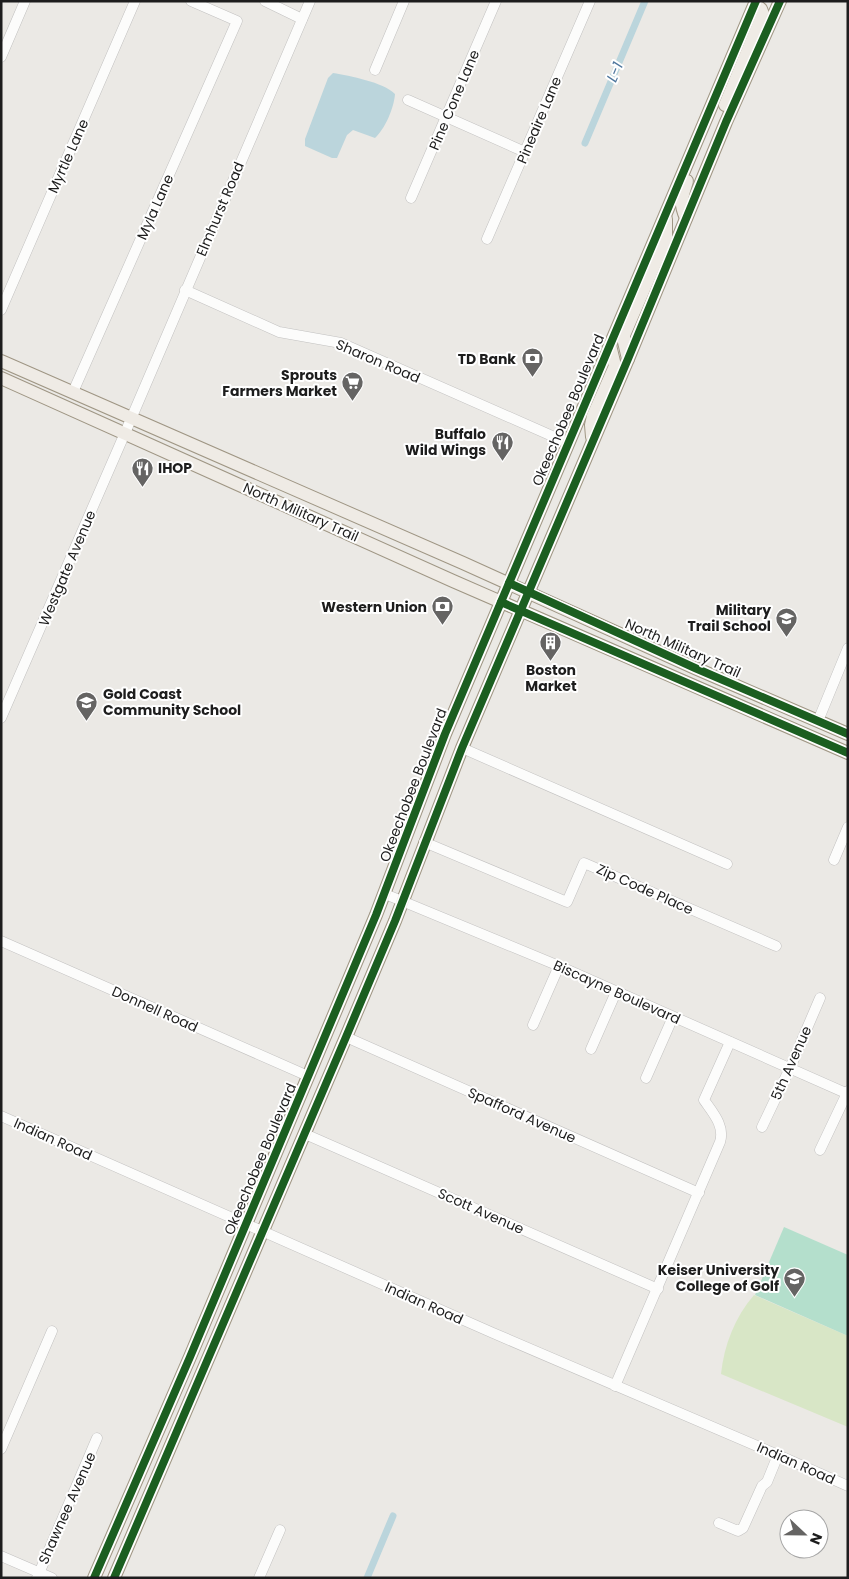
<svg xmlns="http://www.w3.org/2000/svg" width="849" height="1579" viewBox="0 0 849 1579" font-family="Poppins,sans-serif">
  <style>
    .grass { fill: #d8e6c6 }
    .pitch { fill: #b4dfcc }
    .water { fill: #bbd5dc }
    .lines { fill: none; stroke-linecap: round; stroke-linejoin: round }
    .canal { stroke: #bbd5dc; stroke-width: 7 }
    .minor-casing { stroke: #c2c1c0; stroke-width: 11 }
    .major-casing { stroke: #9f9684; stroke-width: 14 }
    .minor { stroke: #fcfcfb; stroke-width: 10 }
    .major { stroke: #efebe5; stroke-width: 12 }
    .cycleway-casing { stroke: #fff; stroke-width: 11 }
    .cycleway { stroke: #1b5e20; stroke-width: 8 }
    .labels { text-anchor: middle; stroke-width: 4; stroke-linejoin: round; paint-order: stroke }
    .street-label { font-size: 14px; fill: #1d1d1d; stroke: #fff }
    .poi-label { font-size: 14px; font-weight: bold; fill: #1d1d1d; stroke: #fff; text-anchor: end }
    .water-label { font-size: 15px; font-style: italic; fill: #4e769d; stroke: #fff }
  </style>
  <rect width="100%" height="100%" fill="#ebe9e5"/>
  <!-- grass -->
  <path class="grass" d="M754 1295 848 1336V1427L721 1374C724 1345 735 1317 754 1295Z"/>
  <!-- pitch -->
  <polygon class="pitch" points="784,1227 848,1255 848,1336 755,1295"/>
  <!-- water -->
  <path class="water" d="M333 73C350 76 383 82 395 94 394 108 385 129 375 138L353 130 347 135 337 158H332L305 146V139L328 78Z"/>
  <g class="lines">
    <!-- canal -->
    <g class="canal">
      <polyline points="585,143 645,1"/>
      <polyline points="367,1578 393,1516"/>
    </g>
    <defs>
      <g id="minor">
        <polyline points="265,1 302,19"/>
        <polyline points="1,57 25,1"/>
        <polyline points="375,70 404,1"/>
        <polyline points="408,100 525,152"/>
        <polyline points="411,198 496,1"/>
        <polyline points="487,239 590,1"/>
        <polyline points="185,290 279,332 341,343 568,443"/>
        <polyline points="1,310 135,1"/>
        <polyline points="73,392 237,21 191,1"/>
        <polyline points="1,718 125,433 310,1"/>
        <polyline points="818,721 848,648"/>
        <polyline points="462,748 727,864"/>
        <polyline points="424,842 567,902 584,863 776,946"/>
        <polyline points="834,860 848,827"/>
        <polyline points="385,894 559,966 848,1094"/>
        <polyline points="1,941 308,1076"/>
        <polyline points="533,1025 559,966"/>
        <polyline points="346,1037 699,1193"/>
        <polyline points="591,1049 616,992"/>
        <polyline points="646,1078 673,1017"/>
        <polyline points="1,1116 493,1333 778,1455 848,1486"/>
        <polyline points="762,1127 790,1068 820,998"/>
        <polyline points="305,1134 658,1289"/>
        <polyline points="820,1150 848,1091"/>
        <path d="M615 1386 720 1142C725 1126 713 1113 704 1100L730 1042"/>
        <polyline points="1,1449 52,1331"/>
        <polyline points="719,1523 738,1531 743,1528 762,1486 767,1482 778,1455"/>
        <polyline points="1,1556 52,1578"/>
        <polyline points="37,1578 97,1438"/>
        <polyline points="259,1578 280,1530"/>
      </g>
      <g id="major">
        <polyline points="725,105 763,14 761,9 755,4"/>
        <path d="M686 218C679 203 682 197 687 181"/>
        <polyline points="628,359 624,342 624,335 666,238 666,219"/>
        <polyline points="1,361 463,563 695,668 848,734"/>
        <polyline points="1,378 453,581 848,753"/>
        <polyline points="592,437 591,425 593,416 615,366 610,345"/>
        <polyline points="94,1578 190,1357 376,915 445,734 756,1"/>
        <polyline points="114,1578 346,1037 395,921 462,748 628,359 726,122 780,1"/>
      </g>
    </defs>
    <!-- minor casing -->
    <use href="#minor" class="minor-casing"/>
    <!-- major casing -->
    <use href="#major" class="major-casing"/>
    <!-- minor -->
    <use href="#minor" class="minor"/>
    <!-- major -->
    <use href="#major" class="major"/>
    <defs>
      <g id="cycleway">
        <polyline points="509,583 695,668 848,734"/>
        <polyline points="501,602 848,753"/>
        <polyline points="94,1578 190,1357 376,915 445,734 756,1"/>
        <polyline points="114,1578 346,1037 395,921 462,748 628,359 726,122 780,1"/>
      </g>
    </defs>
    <!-- cycleway casing -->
    <use href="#cycleway" class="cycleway-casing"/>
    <!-- cycleway -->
    <use href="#cycleway" class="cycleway"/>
  </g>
  <!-- icons -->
  <defs>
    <symbol id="bank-pin" viewBox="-11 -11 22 30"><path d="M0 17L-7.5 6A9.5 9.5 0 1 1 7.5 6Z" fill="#656463" stroke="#fff"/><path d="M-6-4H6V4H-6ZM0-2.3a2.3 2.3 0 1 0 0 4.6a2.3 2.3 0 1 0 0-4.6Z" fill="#fff"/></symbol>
    <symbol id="supermarket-pin" viewBox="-11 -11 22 30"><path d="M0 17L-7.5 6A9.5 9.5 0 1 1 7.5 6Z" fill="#656463" stroke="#fff"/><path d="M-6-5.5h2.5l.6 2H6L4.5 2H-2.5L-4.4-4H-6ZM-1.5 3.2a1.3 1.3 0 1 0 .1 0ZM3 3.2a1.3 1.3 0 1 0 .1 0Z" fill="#fff"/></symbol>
    <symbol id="restaurant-pin" viewBox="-11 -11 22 30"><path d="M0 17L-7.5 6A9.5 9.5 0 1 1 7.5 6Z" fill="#656463" stroke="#fff"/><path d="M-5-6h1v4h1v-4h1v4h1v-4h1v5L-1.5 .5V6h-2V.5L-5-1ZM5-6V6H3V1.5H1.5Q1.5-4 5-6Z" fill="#fff"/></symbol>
    <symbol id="school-pin" viewBox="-11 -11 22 30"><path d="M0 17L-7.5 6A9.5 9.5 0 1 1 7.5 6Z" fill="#656463" stroke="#fff"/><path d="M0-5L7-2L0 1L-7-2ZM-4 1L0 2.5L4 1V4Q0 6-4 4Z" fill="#fff"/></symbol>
    <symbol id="building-pin" viewBox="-11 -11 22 30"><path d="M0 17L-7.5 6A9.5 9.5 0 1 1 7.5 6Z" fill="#656463" stroke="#fff"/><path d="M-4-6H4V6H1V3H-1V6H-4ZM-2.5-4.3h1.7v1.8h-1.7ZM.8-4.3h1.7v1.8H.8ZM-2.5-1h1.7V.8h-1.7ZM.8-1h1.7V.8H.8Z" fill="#fff"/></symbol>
    <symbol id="university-pin" viewBox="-11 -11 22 30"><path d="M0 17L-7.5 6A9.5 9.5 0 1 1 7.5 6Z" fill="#656463" stroke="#fff"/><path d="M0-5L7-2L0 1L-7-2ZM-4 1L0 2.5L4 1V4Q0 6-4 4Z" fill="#fff"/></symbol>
  </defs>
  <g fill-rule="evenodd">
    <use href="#bank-pin" x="520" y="346" width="25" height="34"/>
    <use href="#supermarket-pin" x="340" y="370" width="25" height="34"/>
    <use href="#restaurant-pin" x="490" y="430" width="25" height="34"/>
    <use href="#restaurant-pin" x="130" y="456" width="25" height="34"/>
    <use href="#bank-pin" x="430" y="594" width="25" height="34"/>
    <use href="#school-pin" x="774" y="606" width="25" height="34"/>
    <use href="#building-pin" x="538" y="630" width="25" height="34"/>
    <use href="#school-pin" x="74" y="690" width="25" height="34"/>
    <use href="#university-pin" x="782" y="1266" width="25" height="34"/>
  </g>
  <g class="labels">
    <!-- street labels -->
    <g class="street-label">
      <text transform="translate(454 100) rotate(-67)" y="5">Pine Cone Lane</text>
      <text transform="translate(539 120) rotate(-67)" y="5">Pineaire Lane</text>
      <text transform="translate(68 156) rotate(-66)" y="5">Myrtle Lane</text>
      <text transform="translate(155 207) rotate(-66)" y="5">Myla Lane</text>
      <text transform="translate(220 209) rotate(-67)" y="5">Elmhurst Road</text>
      <text transform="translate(378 361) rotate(23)" y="5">Sharon Road</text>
      <text transform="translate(568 410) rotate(-67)" y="5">Okeechobee Boulevard</text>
      <text transform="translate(301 512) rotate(24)" y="5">North Military Trail</text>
      <text transform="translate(67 568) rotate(-67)" y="5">Westgate Avenue</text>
      <text transform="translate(683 648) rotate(24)" y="5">North Military Trail</text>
      <text transform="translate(413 785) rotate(-69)" y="5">Okeechobee Boulevard</text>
      <text transform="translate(645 889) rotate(24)" y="5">Zip Code Place</text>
      <text transform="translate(617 992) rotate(24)" y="5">Biscayne Boulevard</text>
      <text transform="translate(155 1009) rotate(24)" y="5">Donnell Road</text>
      <text transform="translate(791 1063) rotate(-66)" y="5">5th Avenue</text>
      <text transform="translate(522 1115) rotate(24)" y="5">Spafford Avenue</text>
      <text transform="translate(53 1139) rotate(24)" y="5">Indian Road</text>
      <text transform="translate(260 1159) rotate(-67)" y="5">Okeechobee Boulevard</text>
      <text transform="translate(481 1211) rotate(24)" y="5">Scott Avenue</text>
      <text transform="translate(424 1303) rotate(24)" y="5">Indian Road</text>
      <text transform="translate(796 1463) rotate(24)" y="5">Indian Road</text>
      <text transform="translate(67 1508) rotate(-66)" y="5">Shawnee Avenue</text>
    </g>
    <!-- poi labels -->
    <g class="poi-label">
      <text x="516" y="364">TD Bank</text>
      <text x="337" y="380">Sprouts<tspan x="337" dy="16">Farmers Market</tspan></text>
      <text x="486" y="439">Buffalo<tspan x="486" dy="16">Wild Wings</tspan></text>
      <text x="158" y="473" text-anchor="start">IHOP</text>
      <text x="427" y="612">Western Union</text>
      <text x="771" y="615">Military<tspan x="771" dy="16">Trail School</tspan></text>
      <text x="551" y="675" text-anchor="middle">Boston<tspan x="551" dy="16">Market</tspan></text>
      <text x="103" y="699" text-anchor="start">Gold Coast<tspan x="103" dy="16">Community School</tspan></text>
      <text x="779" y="1275">Keiser University<tspan x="779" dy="16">College of Golf</tspan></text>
    </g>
    <!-- water labels -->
    <g class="water-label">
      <text transform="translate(615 72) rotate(-67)" y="5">L-1</text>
    </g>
  </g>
  <!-- border -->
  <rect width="849" height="1579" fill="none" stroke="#1d1d1d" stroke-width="5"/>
  <!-- north arrow -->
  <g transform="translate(804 1534) rotate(112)"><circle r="24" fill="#ffffff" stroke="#a5a5a5"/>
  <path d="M0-4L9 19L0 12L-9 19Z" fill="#656463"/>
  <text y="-8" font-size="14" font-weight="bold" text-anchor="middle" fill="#1d1d1d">N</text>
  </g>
</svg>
